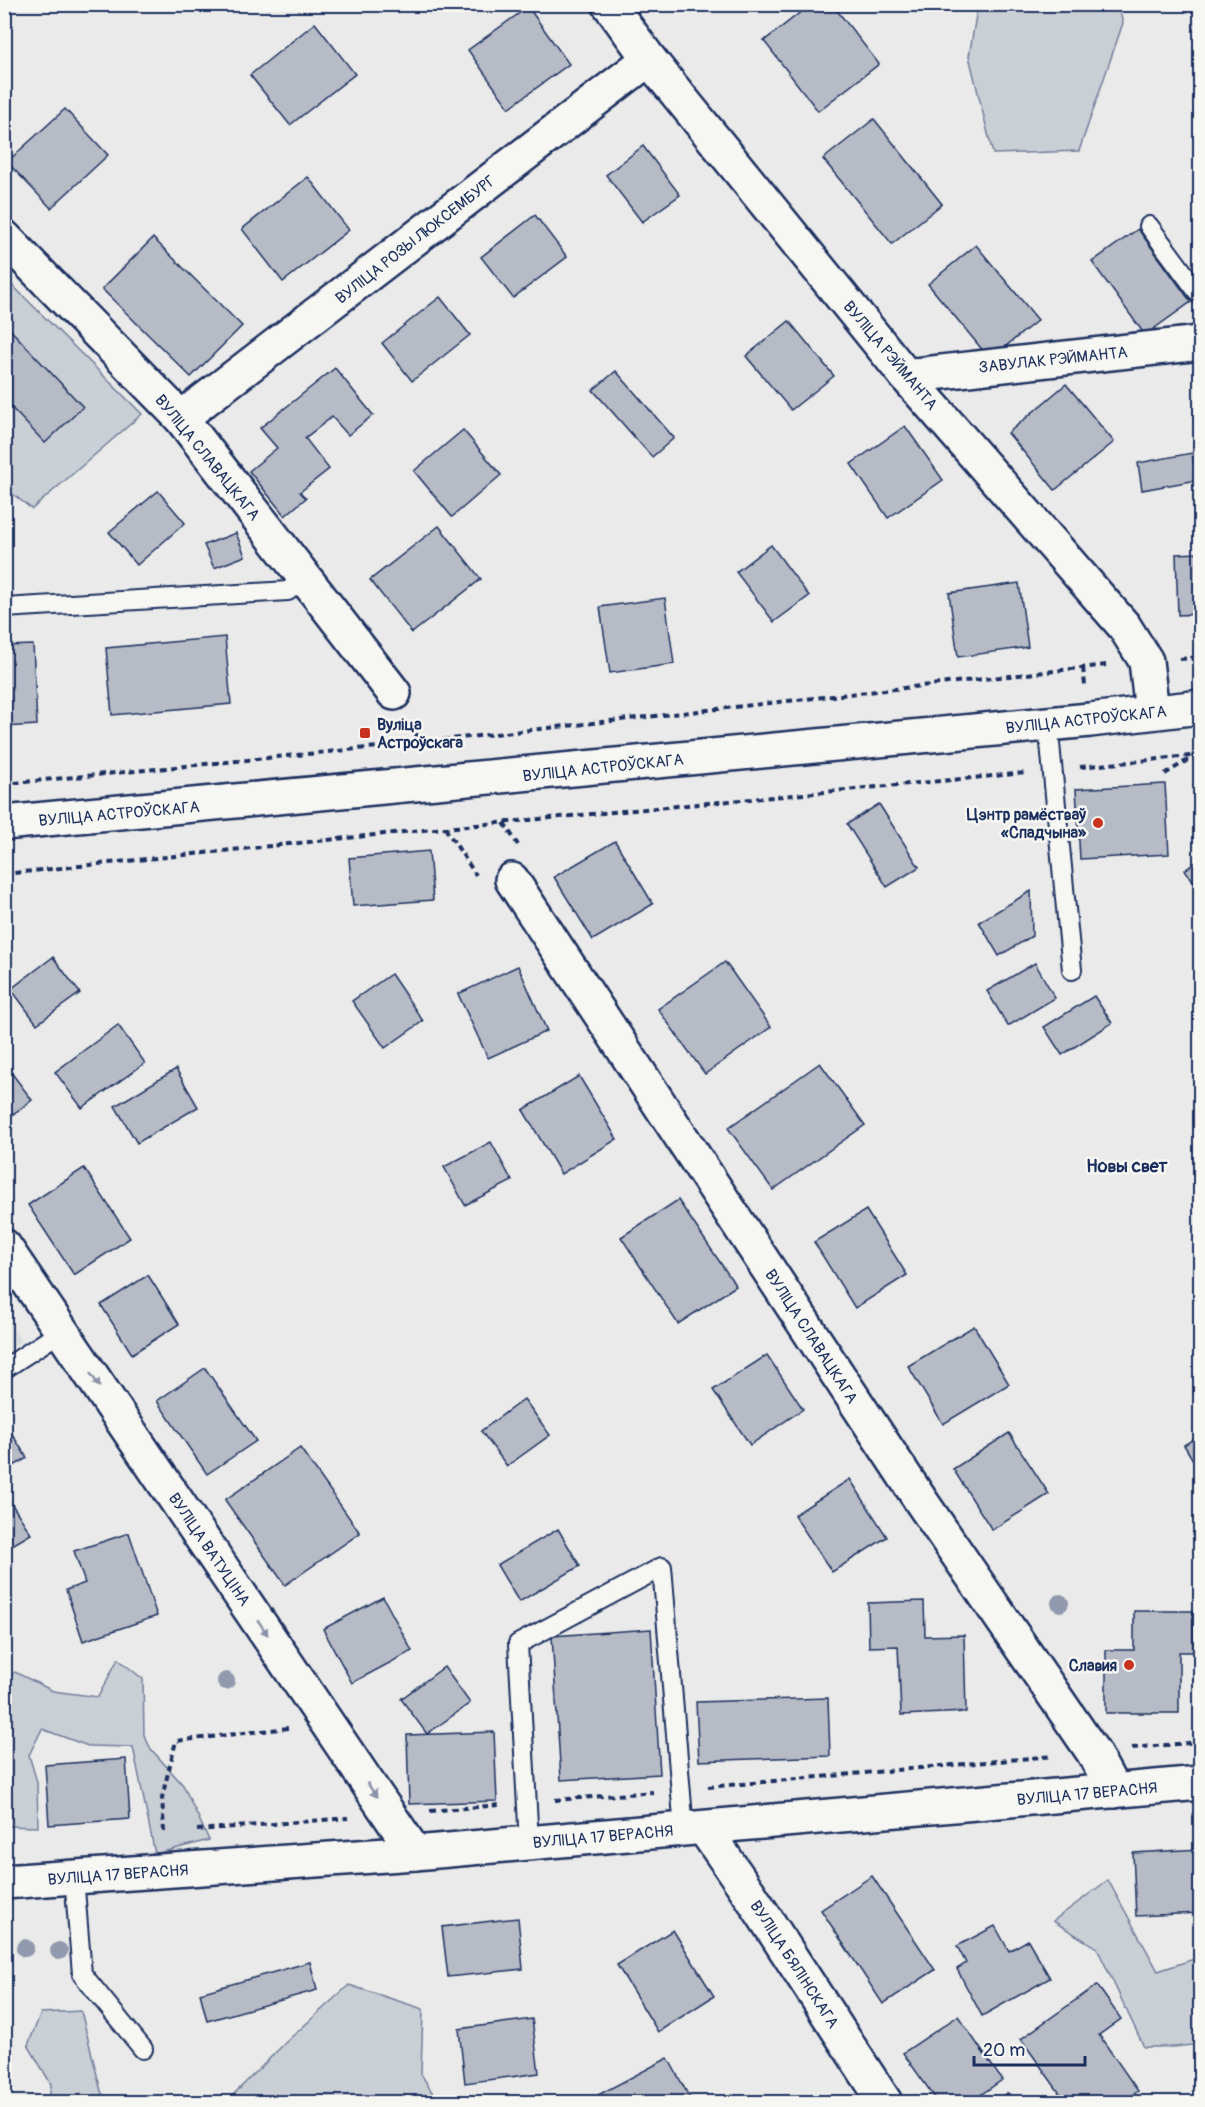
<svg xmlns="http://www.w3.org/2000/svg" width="1205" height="2107" viewBox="0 0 1205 2107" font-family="Pangolin,sans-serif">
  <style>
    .built { fill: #dadcde }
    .green { fill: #caced5; stroke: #727e9a; stroke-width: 1.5 }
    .building { fill: #b6bbc6; stroke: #1b2f5e; stroke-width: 1.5 }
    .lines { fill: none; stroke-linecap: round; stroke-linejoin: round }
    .lane-casing { stroke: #1b2f5e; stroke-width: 22 }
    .street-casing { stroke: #1b2f5e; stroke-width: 38 }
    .secondary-casing { stroke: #1b2f5e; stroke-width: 38 }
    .path { stroke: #1b2f5e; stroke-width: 4; stroke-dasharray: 6 4.5; stroke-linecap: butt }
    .lane { stroke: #f6f6f2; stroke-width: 18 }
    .street { stroke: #f6f6f2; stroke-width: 33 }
    .secondary { stroke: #f6f6f2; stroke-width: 33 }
    .tree { fill: #9099ad }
    .oneway { fill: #8892a8 }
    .poi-dot { fill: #c8321e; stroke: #f6f6f2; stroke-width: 2 }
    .labels { text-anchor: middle; stroke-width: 5; stroke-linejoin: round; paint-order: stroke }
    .street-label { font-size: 16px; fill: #1b2f5e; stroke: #f6f6f2 }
    .poi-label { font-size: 16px; font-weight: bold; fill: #1b2f5e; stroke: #f6f6f2; text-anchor: end }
    .neighbourhood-label { font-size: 18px; font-weight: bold; fill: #1b2f5e; stroke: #f6f6f2 }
  </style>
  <rect width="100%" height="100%" fill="#e9eae9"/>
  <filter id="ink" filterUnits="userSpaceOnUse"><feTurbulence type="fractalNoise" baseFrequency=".0167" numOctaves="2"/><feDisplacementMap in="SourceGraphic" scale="12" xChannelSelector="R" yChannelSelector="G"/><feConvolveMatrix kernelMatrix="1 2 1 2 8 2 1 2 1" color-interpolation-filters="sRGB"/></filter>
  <g filter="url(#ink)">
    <!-- built -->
    <g class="built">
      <polygon points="1200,29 1200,144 1192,38"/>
      <polygon points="5,1315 21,1341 5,1353 4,1353"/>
    </g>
    <!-- green -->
    <g class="green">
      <polygon points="978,4 1118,5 1123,23 1079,151 993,154 969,56"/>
      <polygon points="4,277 142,414 32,509 5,488"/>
      <polygon points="118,1659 143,1679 144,1735 151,1749 183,1785 209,1840 155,1854 133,1747 88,1746 42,1729 29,1755 37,1782 38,1827 5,1826 5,1679 15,1672 53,1691 98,1697"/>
      <polygon points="1108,1880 1158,1971 1200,1957 1200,2044 1174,2047 1144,2047 1097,1948 1053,1921"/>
      <polygon points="349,1985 423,2009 421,2074 438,2102 236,2102 231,2097 285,2043"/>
      <polygon points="81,2011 101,2091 106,2102 49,2102 51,2084 28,2045 41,2013"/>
    </g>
    <!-- building -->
    <g class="building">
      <polygon points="811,4 832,4 879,64 818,111 764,41"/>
      <polygon points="528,7 569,64 509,108 468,50"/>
      <polygon points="315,23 355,74 290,125 250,75"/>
      <polygon points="65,109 108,155 51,208 7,162"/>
      <polygon points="874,119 942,204 892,244 823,159"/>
      <polygon points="643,146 680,195 642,222 606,175"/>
      <polygon points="308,177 349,230 283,282 242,229"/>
      <polygon points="535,215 567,257 513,298 481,257"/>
      <polygon points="1138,229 1191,302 1145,335 1092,262"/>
      <polygon points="153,238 242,326 191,377 102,289"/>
      <polygon points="976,245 1038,320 990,359 928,284"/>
      <polygon points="440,297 470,335 412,381 382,343"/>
      <polygon points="789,321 834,376 791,410 746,356"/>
      <polygon points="4,323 83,407 45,443 4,400"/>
      <polygon points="335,368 373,415 348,435 332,417 305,438 329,469 300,492 306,498 285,516 249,471 277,448 260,428"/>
      <polygon points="616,371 674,438 652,457 593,390"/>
      <polygon points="1066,384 1114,442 1055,490 1008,433"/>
      <polygon points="905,426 943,480 888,518 851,464"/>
      <polygon points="463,430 501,475 452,517 414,471"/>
      <polygon points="1192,453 1197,480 1142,490 1138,463"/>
      <polygon points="158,491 185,523 137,565 109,532"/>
      <polygon points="439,526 481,579 412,633 370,580"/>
      <polygon points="236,533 245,556 214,568 204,545"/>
      <polygon points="771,545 809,596 774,622 736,572"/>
      <polygon points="1200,553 1200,614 1178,615 1176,554"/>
      <polygon points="1019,583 1028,647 958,657 949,593"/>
      <polygon points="665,598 674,664 610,673 600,607"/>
      <polygon points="225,637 231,704 112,715 106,648"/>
      <polygon points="33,645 37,725 4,727 4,646"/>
      <polygon points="1165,784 1169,854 1080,859 1076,789"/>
      <polygon points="879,804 919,867 887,887 847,824"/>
      <polygon points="615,841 653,904 593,940 554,877"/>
      <polygon points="429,851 433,900 353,906 349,858"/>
      <polygon points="1200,859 1200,890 1185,870"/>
      <polygon points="1031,891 1032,936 999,956 979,922"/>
      <polygon points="53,957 80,993 37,1024 11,989"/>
      <polygon points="725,962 771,1027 705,1074 658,1009"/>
      <polygon points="1035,963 1055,998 1008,1026 987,991"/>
      <polygon points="518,966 547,1031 488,1058 458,994"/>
      <polygon points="391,974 423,1021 385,1048 352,1001"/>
      <polygon points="1094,996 1112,1023 1062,1055 1044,1027"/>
      <polygon points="118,1025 145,1063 82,1108 55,1072"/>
      <polygon points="4,1063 32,1100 4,1121"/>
      <polygon points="820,1063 865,1125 773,1190 728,1128"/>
      <polygon points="176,1069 198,1107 137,1143 115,1106"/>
      <polygon points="579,1076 617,1139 561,1174 523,1110"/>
      <polygon points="491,1142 512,1181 465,1205 444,1167"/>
      <polygon points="84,1168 130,1238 74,1275 28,1205"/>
      <polygon points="678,1200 736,1286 678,1324 621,1237"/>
      <polygon points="866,1210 907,1275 855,1308 814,1242"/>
      <polygon points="148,1275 179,1324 132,1354 101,1305"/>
      <polygon points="974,1326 1009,1384 943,1424 908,1366"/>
      <polygon points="767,1355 803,1409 750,1445 713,1390"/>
      <polygon points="205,1368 256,1441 207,1474 157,1401"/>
      <polygon points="524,1399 550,1435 507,1466 481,1431"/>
      <polygon points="4,1421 27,1458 4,1472"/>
      <polygon points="1009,1433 1049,1494 992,1530 953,1469"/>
      <polygon points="1200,1435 1200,1469 1199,1470 1184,1445"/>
      <polygon points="300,1448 360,1533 285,1585 225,1500"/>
      <polygon points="850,1479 887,1537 832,1572 794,1515"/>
      <polygon points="4,1492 31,1534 4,1550"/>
      <polygon points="558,1529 580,1566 519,1602 497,1565"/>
      <polygon points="129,1533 157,1616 83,1641 66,1590 85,1583 74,1551"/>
      <polygon points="383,1597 412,1651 352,1683 323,1629"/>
      <polygon points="924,1601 925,1636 964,1635 966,1712 901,1715 898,1646 869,1647 868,1603"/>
      <polygon points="1134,1611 1193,1611 1193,1652 1179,1652 1179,1713 1106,1713 1106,1650 1134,1650"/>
      <polygon points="651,1629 660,1774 561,1780 552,1636"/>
      <polygon points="444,1667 470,1703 427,1734 401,1699"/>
      <polygon points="828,1698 830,1756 699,1761 696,1702"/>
      <polygon points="494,1732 497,1801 409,1804 407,1735"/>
      <polygon points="126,1759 130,1819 49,1825 45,1765"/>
      <polygon points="1200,1849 1200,1913 1136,1916 1133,1853"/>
      <polygon points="872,1876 935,1970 883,2004 821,1910"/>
      <polygon points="518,1918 523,1969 448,1977 442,1927"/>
      <polygon points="995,1926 1009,1951 1028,1940 1050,1978 982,2016 957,1969 966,1963 957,1946"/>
      <polygon points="673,1930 714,1996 658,2032 617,1965"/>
      <polygon points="310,1962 317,1990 207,2021 200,1993"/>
      <polygon points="1097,1985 1121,2019 1099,2035 1138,2091 1123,2102 1066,2102 1021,2039"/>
      <polygon points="958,2016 1002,2080 970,2102 938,2102 903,2053"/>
      <polygon points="532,2019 539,2073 465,2083 459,2029"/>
      <polygon points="668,2058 692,2102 602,2102 598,2095"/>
      <polygon points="1007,2093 1014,2102 992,2102"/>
    </g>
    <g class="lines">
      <defs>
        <g id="lane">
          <polyline points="1149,226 1200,295"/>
          <polyline points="4,608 288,591 304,577"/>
          <polyline points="1048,723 1072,970"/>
          <polyline points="4,1369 62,1331"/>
          <polyline points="529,1843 518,1644 662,1567 684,1830"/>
          <polyline points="74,1877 82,1974 143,2049"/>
        </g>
        <g id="street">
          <polyline points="609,4 649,59 906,376 1124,626 1146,661 1152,712"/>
          <polyline points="4,237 181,418 394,693"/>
          <polyline points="906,376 1200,343"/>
          <polyline points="181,418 649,59"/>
          <polyline points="512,880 921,1501 1093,1752 1114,1791"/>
          <polyline points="4,1246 415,1853"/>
          <polyline points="704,1828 751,1896 885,2102"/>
        </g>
        <g id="secondary">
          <polyline points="4,823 1090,720 1200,707"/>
          <polyline points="4,1882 415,1853 1200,1783"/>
        </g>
      </defs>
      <!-- lane casing -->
      <use href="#lane" class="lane-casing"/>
      <!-- street casing -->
      <use href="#street" class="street-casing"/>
      <!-- secondary casing -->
      <use href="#secondary" class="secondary-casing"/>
      <!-- path -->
      <g class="path">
        <polyline points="1180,659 1200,657"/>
        <polyline points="1083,668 1085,685"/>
        <polyline points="411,724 420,742"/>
        <polyline points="1080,767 1200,755"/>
        <polyline points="1165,774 1196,755 1200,763"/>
        <polyline points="4,784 398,745 1107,665"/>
        <polyline points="504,823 518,845"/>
        <polyline points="445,828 476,875"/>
        <polyline points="4,874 413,831 1025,773"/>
        <polyline points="1132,1748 1200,1742"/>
        <polyline points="708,1787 1053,1756"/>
        <polyline points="555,1800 653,1792"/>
        <polyline points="430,1811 500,1805"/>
        <polyline points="197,1830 348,1818"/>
        <polyline points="164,1832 162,1797 176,1741 288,1728"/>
      </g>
      <!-- lane -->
      <use href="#lane" class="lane"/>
      <!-- street -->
      <use href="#street" class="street"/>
      <!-- secondary -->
      <use href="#secondary" class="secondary"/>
    </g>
    <!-- trees -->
    <g class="tree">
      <circle cx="1060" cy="1603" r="9"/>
      <circle cx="226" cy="1681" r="9"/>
      <circle cx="25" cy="1948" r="9"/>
      <circle cx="59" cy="1951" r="9"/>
    </g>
    <!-- one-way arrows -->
    <defs><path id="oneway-solid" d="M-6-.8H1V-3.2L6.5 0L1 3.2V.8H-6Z" transform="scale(1.5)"/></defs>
    <g class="oneway">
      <use href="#oneway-solid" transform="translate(95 1380) rotate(56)"/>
      <use href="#oneway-solid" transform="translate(263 1628) rotate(56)"/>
      <use href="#oneway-solid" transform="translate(372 1790) rotate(56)"/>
    </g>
  </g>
  <!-- markers -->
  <g class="poi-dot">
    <rect x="359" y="727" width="12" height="12" rx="3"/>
    <circle cx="1098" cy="823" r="6"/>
    <circle cx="1129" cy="1665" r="6"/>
  </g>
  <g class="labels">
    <!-- street labels -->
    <g class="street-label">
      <text transform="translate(415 239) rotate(-38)" y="6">ВУЛІЦА РОЗЫ ЛЮКСЕМБУРГ</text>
      <text transform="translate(891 355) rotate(50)" y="6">ВУЛІЦА РЭЙМАНТА</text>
      <text transform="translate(1053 359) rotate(-6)" y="6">ЗАВУЛАК РЭЙМАНТА</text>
      <text transform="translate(208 457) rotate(51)" y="6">ВУЛІЦА СЛАВАЦКАГА</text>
      <text transform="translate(1086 719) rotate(-6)" y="6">ВУЛІЦА АСТРОЎСКАГА</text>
      <text transform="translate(603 767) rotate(-6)" y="6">ВУЛІЦА АСТРОЎСКАГА</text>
      <text transform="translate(119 813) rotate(-5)" y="6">ВУЛІЦА АСТРОЎСКАГА</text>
      <text transform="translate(812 1336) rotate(57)" y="6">ВУЛІЦА СЛАВАЦКАГА</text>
      <text transform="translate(210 1549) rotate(56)" y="6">ВУЛІЦА ВАТУЦІНА</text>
      <text transform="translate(1087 1793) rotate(-5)" y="6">ВУЛІЦА 17 ВЕРАСНЯ</text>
      <text transform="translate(603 1836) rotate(-5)" y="6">ВУЛІЦА 17 ВЕРАСНЯ</text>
      <text transform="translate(118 1874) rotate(-4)" y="6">ВУЛІЦА 17 ВЕРАСНЯ</text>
      <text transform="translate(795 1964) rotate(57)" y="6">ВУЛІЦА БЯЛІНСКАГА</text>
    </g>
    <!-- poi labels -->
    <g class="poi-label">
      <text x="377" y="730" text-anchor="start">Вуліца<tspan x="377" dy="18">Астроўскага</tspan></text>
      <text x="1086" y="820">Цэнтр рамёстваў<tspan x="1086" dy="18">«Спадчына»</tspan></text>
      <text x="1117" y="1671">Славия</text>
    </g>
    <!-- neighbourhood labels -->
    <g class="neighbourhood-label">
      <text x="1127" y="1172">Новы свет</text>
    </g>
  </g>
  <!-- margin -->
  <rect width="1205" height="2107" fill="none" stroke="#f6f6f2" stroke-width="24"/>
  <rect x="12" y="12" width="1181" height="2083" fill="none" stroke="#1b2f5e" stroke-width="2" filter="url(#ink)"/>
  <!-- scale -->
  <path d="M974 2056v9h111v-9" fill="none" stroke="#1b2f5e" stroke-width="3"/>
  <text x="983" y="2056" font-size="18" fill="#1b2f5e" stroke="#f6f6f2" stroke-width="4.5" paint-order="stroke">20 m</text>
</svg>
